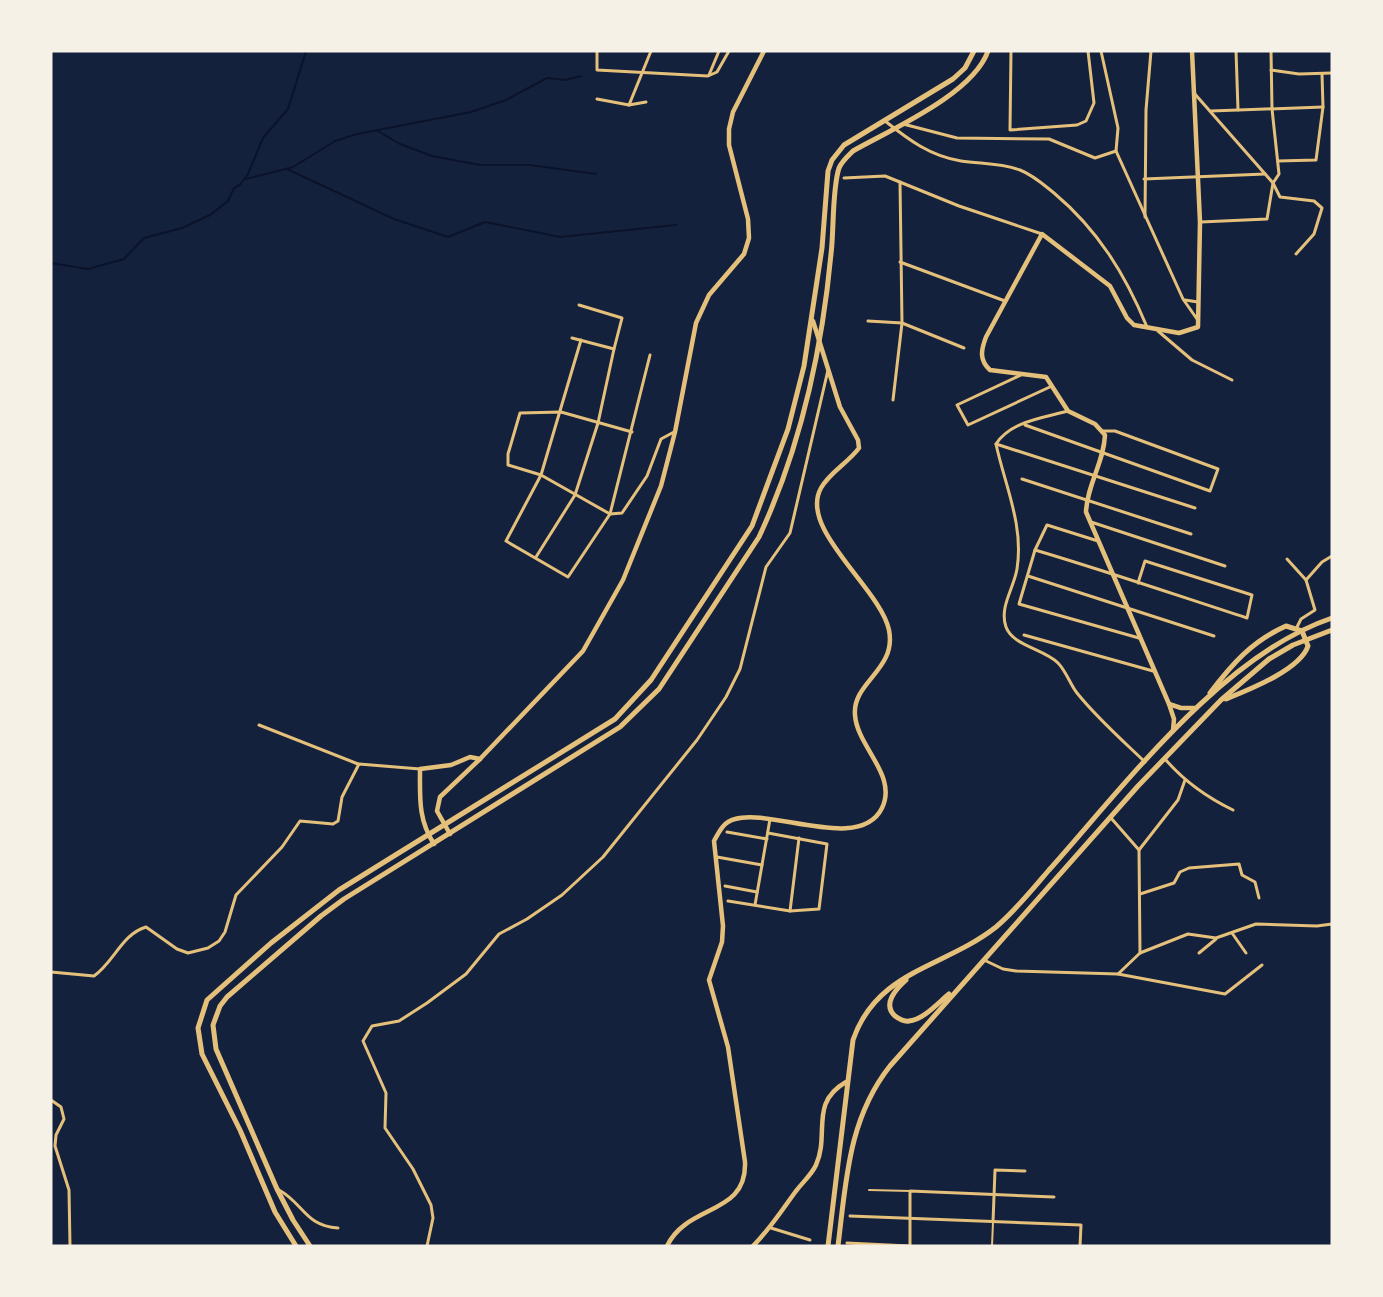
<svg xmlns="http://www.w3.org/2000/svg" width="1383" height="1297" viewBox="0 0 1383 1297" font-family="'Crimson Pro',serif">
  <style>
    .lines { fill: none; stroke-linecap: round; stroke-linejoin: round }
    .stream { stroke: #0b132b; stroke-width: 2 }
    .pedestrian { stroke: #e5c07b; stroke-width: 2 }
    .minor { stroke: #e5c07b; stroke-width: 3 }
    .tertiary { stroke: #e5c07b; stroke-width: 4.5 }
    .primary { stroke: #e5c07b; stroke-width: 5 }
    .trunk { stroke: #e5c07b; stroke-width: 5 }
  </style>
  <rect width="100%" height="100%" fill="#14213d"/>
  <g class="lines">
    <!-- stream -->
    <g class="stream">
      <polyline points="376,130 400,144 432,156 480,165 530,165 596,174"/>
      <polyline points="287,169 394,219 448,237 485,222 560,237 676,225"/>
      <polyline points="246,179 293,167 335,141 357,134 471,112 506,100 547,78 565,80 581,76"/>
      <polyline points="51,263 88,269 124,259 144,238 182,228 210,215 228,201 234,188 240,185 248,174 263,138 288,109 306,51"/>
    </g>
    <!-- pedestrian -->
    <g class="pedestrian">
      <polyline points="869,1190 910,1191"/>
      <polyline points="992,1246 993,1222"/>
    </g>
    <!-- minor -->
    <g class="minor">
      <polyline points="597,51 597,70 708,76 717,72 729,51"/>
      <polyline points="1011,51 1010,130 1077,125 1086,121 1094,103 1088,51"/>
      <polyline points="1101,51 1118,128 1116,151 1183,299 1197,319"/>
      <polyline points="1236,51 1238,110"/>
      <polyline points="1271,70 1299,74 1332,73"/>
      <polyline points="709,75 719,51"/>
      <polyline points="1194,93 1273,183 1280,197 1314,201 1322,208 1314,234 1296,254"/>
      <polyline points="597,99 629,105 646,102"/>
      <polyline points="629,105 651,51"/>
      <polyline points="1211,111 1323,107"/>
      <path d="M885 121C909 140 930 156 961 161 981 164 1001 163 1020 170 1033 175 1044 185 1054 193 1098 230 1125 274 1147 327"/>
      <polyline points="903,124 957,138 1049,139 1095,158 1116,151"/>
      <polyline points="1278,161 1316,160 1323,107 1322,74"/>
      <polyline points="844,178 885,176 959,206 1042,234"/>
      <polyline points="1144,179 1265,174"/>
      <polyline points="1145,217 1146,110 1151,51"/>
      <polyline points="1201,222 1267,219 1273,183 1279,174 1272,109 1271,51"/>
      <polyline points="900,262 1005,301"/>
      <polyline points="1185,300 1198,302"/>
      <polyline points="579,305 622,318 614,349"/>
      <polyline points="868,321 902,323 964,348"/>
      <polyline points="1158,331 1192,360 1232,380"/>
      <polyline points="581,340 541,475 506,541 568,577 610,514 650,355"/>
      <polyline points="1021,375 957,405 968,425 1052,386"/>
      <polyline points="893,400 902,323 900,182"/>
      <path d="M1068 411C1043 418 1011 421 996 444 1005 486 1024 525 1017 569 1014 588 999 607 1006 627 1013 646 1044 649 1058 663 1066 671 1070 684 1077 693 1097 718 1122 740 1145 762"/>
      <polyline points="1025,425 1210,491 1218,469 1115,431 1103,431"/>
      <polyline points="632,432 561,412 520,413 508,454 508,465 541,475 610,514 622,513 647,476 661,439 674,432"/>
      <polyline points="996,444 1195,508"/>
      <polyline points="1022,479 1191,534"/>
      <polyline points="1091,522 1225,566"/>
      <polyline points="1098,541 1047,525 1035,550 1019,604 1139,638"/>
      <path d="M1035 550C1106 571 1176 595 1247 618L1252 595 1145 561 1138 583"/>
      <polyline points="536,557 575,495 598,423 614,349 572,338"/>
      <polyline points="1287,559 1306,580 1315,610 1301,619 1296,629"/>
      <polyline points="1028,576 1214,636"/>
      <polyline points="1306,580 1322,562 1332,556"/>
      <polyline points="1024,635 1153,671"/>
      <polyline points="259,725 358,764"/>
      <path d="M1165 759C1184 781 1206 797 1233 810"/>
      <polyline points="1111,818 1139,850 1140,953"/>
      <polyline points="727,832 767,839"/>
      <polyline points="1139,850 1178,800 1185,780"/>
      <polyline points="717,857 762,865"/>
      <polyline points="725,886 757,892"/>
      <polyline points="1140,894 1174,883 1180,872 1189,868 1239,864 1242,875 1255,882 1259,898"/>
      <polyline points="728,901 790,911 819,909 827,844 768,833"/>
      <polyline points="755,905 770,819"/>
      <polyline points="790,911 799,838"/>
      <polyline points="1232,933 1246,953"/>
      <polyline points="1199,953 1216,939"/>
      <polyline points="984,960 1003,969 1016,971 1118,974 1225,994 1262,965"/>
      <path d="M51 972 94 976C114 962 122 934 146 927L177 949 188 953 208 948 219 941 225 932 236 895 282 847 300 821 333 824 338 821 342 797 359 764 420 769"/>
      <polyline points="1118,974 1140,953 1188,934 1216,938 1256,924 1317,926 1332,924"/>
      <polyline points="51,1100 61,1107 64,1119 56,1135 55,1146 69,1190 70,1246"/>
      <path d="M279 1190C303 1203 305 1226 338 1228"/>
      <polyline points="850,1216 1081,1225 1080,1246"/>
      <polyline points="993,1222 995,1170 1025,1171"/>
      <polyline points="771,1228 810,1240"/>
      <polyline points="847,1243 909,1246"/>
      <polyline points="427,1246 433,1218 431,1205 413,1169 385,1128 386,1093 363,1041 372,1026 399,1021 427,1003 466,974 499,934 527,919 562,895 603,857 697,740 726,697 740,669 766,567 790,533 828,370"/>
      <polyline points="910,1246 910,1191 1054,1197"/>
    </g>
    <!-- tertiary -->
    <g class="tertiary">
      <polyline points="1169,704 1181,708 1196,708"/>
      <path d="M1173 731 1174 719 1169 704 1086 512C1087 485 1104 462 1105 435L1095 424 1068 411 1046 377 990 370C979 360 981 350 986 337L1042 234 1110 286 1127 318 1134 325 1179 333 1198 327 1200 222 1192 51"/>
      <polyline points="450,834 437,811 440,797 480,759 583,651 623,580 661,486 675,432 696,323 709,295 744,254 749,238 748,219 729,145 729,129 733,112 764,51"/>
      <path d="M434 844C418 820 420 797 420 769L451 765 470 757 480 759"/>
      <path d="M667 1246C688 1203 747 1216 745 1162L728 1047 709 980 722 942 723 926 714 841C719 832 723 822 735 819 772 808 860 853 882 808 898 775 857 747 855 715 852 682 897 670 889 630 880 588 798 529 821 488 830 472 848 463 859 448L858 440 840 407 813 321"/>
      <path d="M753 1246C770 1229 782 1210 796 1191 803 1182 812 1174 816 1165 830 1134 809 1103 846 1082"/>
    </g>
    <!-- primary -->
    <g class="primary">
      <polyline points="296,1246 275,1212 240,1130 202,1054 198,1028 207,1000 271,943 339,890 615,719 651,680 752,526 788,429 804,366 822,248 828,171 832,160 844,145 953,79 965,68 974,51"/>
      <path d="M310 1246 293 1220 277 1189 216 1049 213 1025 220 1006 227 997 321 916 344 899 620 727 659 689 759 537C800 449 822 350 831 254 834 231 832 189 839 168 842 161 848 156 853 151 892 129 973 94 988 51"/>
    </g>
    <!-- trunk -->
    <g class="trunk">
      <path d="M1210 693C1232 664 1252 641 1286 626L1302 631 1308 646C1300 670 1248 690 1226 699"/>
      <path d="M906 980C896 989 882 1004 895 1016 899 1019 904 1022 909 1021 923 1020 938 1003 949 994"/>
      <path d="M828 1246 853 1040C877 970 944 968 996 927 1016 910 1032 890 1049 870 1125 785 1222 655 1332 618"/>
      <path d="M838 1246C846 1182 848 1119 890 1066L1138 786 1221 700 1269 659 1293 645 1332 630"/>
    </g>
  </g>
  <!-- border -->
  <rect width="1383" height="1297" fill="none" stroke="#f6f1e7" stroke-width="105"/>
</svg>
